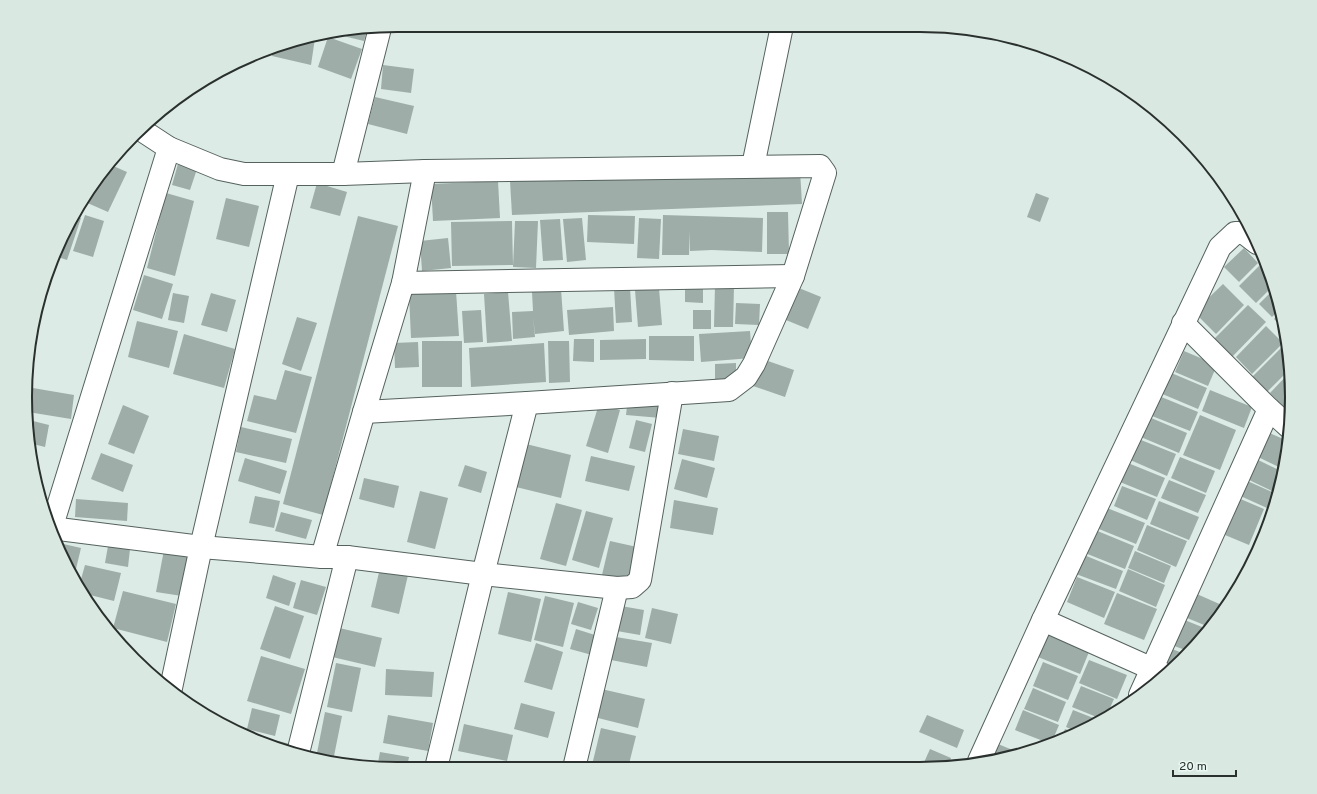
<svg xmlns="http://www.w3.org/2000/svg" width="1317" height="794" viewBox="0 0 1317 794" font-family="Overpass,sans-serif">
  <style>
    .building { fill: #9eada7 }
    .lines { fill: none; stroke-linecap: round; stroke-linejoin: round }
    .minor-casing { stroke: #55625d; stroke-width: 24 }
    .minor { stroke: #fff; stroke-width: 22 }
    .rim { fill: none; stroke: #2a302d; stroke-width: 2 }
  </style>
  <rect width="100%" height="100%" fill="#dcebe5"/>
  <!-- building -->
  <g class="building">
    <polygon points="367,30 364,41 339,35 352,32"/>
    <polygon points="328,37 362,49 351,79 318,67"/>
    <polygon points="315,38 311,65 272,56 274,47 278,45"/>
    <polygon points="383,65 414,69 411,93 381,89"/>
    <polygon points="375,97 414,106 407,134 368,124"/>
    <polygon points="178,164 197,169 190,190 172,185"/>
    <polygon points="111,165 127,172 108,212 83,201 88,190"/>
    <polygon points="800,170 802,204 512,215 510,181"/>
    <polygon points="498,181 500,218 433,221 431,184"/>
    <polygon points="317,183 347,192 340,216 310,208"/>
    <polygon points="166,193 194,201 175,276 147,268"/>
    <polygon points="1036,193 1049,198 1040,222 1027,217"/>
    <polygon points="226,198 259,206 249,247 216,239"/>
    <polygon points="767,212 788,212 789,254 767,254"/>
    <polygon points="85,215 104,221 93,257 73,251"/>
    <polygon points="588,215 635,216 634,244 587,242"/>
    <polygon points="663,215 763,218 762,252 712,250 690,251 690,231 689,255 662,255"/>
    <polygon points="75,216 81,218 67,260 55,256"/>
    <polygon points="358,216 398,226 323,515 283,504"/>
    <polygon points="582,218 586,260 567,262 563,219"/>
    <polygon points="639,218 661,219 659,259 637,258"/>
    <polygon points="560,219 563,260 543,261 540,220"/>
    <polygon points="512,221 513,265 452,266 451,222"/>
    <polygon points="515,221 538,221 536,268 513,267"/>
    <polygon points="448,238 451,268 422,271 420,241"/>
    <polygon points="1244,248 1258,263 1239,282 1224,267"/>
    <polygon points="1259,266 1271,277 1273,286 1256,303 1239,286"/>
    <polygon points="144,275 173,284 162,319 133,310"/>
    <polygon points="685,282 703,283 703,303 685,302"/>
    <polygon points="1223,284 1244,305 1216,334 1194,312"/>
    <polygon points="715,286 734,286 733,327 714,327"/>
    <polygon points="794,286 821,297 808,329 781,318"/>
    <polygon points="630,287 632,322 616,323 614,288"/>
    <polygon points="659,288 662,325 638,327 635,290"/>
    <polygon points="561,289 564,331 535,334 533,317 535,337 513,339 512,312 533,311 532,292"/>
    <polygon points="1274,289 1280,309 1272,317 1259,304"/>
    <polygon points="456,291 459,336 411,338 409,294"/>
    <polygon points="508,292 512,341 487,343 484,294"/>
    <polygon points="173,293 189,296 184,323 168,320"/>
    <polygon points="211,293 236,300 227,332 201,325"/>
    <polygon points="736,303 760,304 759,325 735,324"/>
    <polygon points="1248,305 1266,322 1231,358 1213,340"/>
    <polygon points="613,307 614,331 569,335 567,310"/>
    <polygon points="481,310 483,342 464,343 462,311"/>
    <rect x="693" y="310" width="18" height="19"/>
    <polygon points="1281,312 1285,325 1285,330 1274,319"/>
    <polygon points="297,317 317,323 301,371 282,364"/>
    <polygon points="137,321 178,331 169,368 128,357"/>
    <polygon points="1266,326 1283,343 1252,374 1236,357"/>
    <polygon points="750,331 752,358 701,362 699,334"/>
    <polygon points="184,334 235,349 224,388 173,374"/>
    <polygon points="649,336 694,336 694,361 649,360"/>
    <polygon points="574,339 594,339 594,362 573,361"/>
    <polygon points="646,339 646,359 600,360 600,340"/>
    <rect x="422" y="341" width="40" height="46"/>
    <polygon points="548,341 569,341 570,382 549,383"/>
    <polygon points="418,342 419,367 395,368 394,343"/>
    <polygon points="544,343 546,382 471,387 469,348"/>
    <polygon points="1285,344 1287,346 1289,370 1267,392 1252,377"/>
    <polygon points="1184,351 1217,365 1208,386 1175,372"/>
    <polygon points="762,359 794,370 785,397 753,386"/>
    <polygon points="736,363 736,379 715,379 715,364"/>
    <polygon points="285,370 312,377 296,433 247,421 254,395 276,400"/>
    <polygon points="1169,372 1207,388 1198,409 1160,393"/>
    <polygon points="1290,372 1292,397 1291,410 1289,412 1270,393"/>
    <polygon points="27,387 74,395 71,419 28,412 25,397"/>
    <polygon points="1210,390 1252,407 1244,428 1202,411"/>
    <polygon points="1154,394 1198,412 1190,431 1147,414"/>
    <polygon points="628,398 663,402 661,418 626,415"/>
    <polygon points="599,404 620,410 608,453 586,446"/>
    <polygon points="123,405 149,416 134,454 108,444"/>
    <polygon points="1144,415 1187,433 1179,453 1136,435"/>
    <polygon points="1200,415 1236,430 1220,470 1183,455"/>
    <polygon points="29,420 49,425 45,447 33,444"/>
    <polygon points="636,420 652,424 645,452 629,448"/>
    <polygon points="241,427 292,439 286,463 236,452"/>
    <polygon points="683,429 719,436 714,461 678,454"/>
    <polygon points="1267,432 1288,441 1285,470 1256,456"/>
    <polygon points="1136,438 1176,454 1167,476 1128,459"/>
    <polygon points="526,444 571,455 561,498 516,487"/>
    <polygon points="101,453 133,465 123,492 91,479"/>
    <polygon points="591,456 635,466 629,491 585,481"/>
    <polygon points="1180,457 1215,471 1206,493 1171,478"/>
    <polygon points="245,458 287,471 280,494 238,481"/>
    <polygon points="1254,458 1281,471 1272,491 1245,478"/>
    <polygon points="682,459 715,468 707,498 674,489"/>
    <polygon points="1128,463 1165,478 1157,497 1120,482"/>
    <polygon points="465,465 487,472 481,493 458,486"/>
    <polygon points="364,478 399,486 394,508 359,499"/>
    <polygon points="1243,479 1274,493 1267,508 1236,494"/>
    <polygon points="1169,480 1206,495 1198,513 1161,498"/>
    <polygon points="1122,486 1156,499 1147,520 1114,506"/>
    <polygon points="420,491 448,498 435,549 407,542"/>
    <polygon points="1231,495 1264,509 1249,545 1225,535 1234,515 1225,511"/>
    <polygon points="255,496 280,501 274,528 249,523"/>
    <polygon points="76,499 128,503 127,521 75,517"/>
    <polygon points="674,500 718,508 713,535 670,528"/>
    <polygon points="1159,501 1199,517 1189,540 1150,524"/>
    <polygon points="556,503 582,510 566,566 540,559"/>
    <polygon points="1107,508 1145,523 1136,544 1099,529"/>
    <polygon points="586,511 613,518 599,568 572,560"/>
    <polygon points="281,512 312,520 306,539 275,531"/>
    <polygon points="1147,525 1187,541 1176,567 1137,550"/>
    <polygon points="1095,530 1134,546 1125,569 1085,553"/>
    <polygon points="610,541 637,547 629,581 602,575"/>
    <polygon points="59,543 81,548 75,573"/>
    <polygon points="108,546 130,549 128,567 105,563"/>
    <polygon points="164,550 189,554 182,596 156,592"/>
    <polygon points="1135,551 1171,566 1164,583 1128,568"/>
    <polygon points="1084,555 1123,571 1116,589 1076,574"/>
    <polygon points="85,565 121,573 114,601 86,594 80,583"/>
    <polygon points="380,568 408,575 399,614 371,607"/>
    <polygon points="1128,569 1165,585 1156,607 1119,591"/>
    <polygon points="273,575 296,583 289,606 266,598"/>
    <polygon points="1077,577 1115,592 1104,618 1067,602"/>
    <polygon points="301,580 326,587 317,615 293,608"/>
    <polygon points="123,591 176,604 167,642 113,628"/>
    <polygon points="1190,591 1224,606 1221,613 1209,627 1180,615"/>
    <polygon points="508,592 541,599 531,642 498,634"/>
    <polygon points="1117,593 1157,609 1144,640 1104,624"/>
    <polygon points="545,596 574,603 563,647 534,640"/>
    <polygon points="578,602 598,608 591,630 571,624"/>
    <polygon points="615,605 644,610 640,635 611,630"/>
    <polygon points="275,606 304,616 290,659 260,649"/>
    <polygon points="652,608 678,614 671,644 645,638"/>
    <polygon points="1177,617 1207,629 1188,651 1166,643"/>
    <polygon points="335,627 382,638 375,667 328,656"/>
    <polygon points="576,629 598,636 592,655 570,649"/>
    <polygon points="1050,630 1091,647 1080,674 1038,657"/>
    <polygon points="610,636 652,643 647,667 606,659"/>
    <polygon points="536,643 563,652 552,690 524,682"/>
    <polygon points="1164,646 1185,654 1169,673 1156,668"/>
    <polygon points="261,656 305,669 291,714 247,701"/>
    <polygon points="1089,660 1127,675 1117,699 1079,683"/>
    <polygon points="1043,662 1078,676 1068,700 1033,686"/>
    <polygon points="336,663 361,668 352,712 327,707"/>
    <polygon points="386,669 434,672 432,697 385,695"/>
    <polygon points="1081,686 1114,699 1105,719 1104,720 1072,707"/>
    <polygon points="597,688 645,699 638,728 590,716"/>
    <polygon points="1033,688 1066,702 1058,722 1024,709"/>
    <polygon points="521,703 555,712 548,738 514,729"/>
    <polygon points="252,708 280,715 275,736 247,729"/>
    <polygon points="1023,710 1059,725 1051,744 1015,730"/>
    <polygon points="1073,710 1101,721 1078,732 1066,727"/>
    <polygon points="325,712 342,716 334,756 317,753"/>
    <polygon points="388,715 433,723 428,751 383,743"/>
    <polygon points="927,715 964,730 957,748 919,732"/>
    <polygon points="464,724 513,735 507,761 458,751"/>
    <polygon points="601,728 636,736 628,768 603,768 592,765"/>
    <polygon points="1065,729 1075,733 1060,740"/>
    <polygon points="243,732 290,744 288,751 277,749"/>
    <polygon points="998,744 1020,753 992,759"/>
    <polygon points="930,749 951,758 947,768 922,767"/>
    <polygon points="380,752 409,757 407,768 377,768"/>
    <polygon points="322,755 342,761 342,762 321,758"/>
  </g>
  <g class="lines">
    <defs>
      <g id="minor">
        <polyline points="143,131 169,148 220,169 244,174 343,174 425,171 820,166 825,173 793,276 754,364 746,377 729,390 527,403 364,412"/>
        <polyline points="753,166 782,26"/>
        <polyline points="343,174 380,28"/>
        <polyline points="403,283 793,276"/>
        <polyline points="1269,409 1289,427"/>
        <polyline points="51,528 201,547 322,557 347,557 483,574 617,588 574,768"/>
        <polyline points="51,529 169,148"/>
        <polyline points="322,557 364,412 403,283 425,171"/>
        <polyline points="617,588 632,587 640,580 672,393"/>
        <polyline points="1043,620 1166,675"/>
        <polyline points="171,688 201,547 288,174"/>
        <polyline points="1140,695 1269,409 1183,323"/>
        <polyline points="298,753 347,557"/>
        <polyline points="979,761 1043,620 1220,247 1235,233 1244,233 1257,243"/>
        <polyline points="436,768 483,574 527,403"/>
      </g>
    </defs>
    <!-- minor casing -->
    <use href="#minor" class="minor-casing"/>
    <!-- minor -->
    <use href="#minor" class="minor"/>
  </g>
  <!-- crop -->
  <path d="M0 0H1317V794H0ZM397 32H920A365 365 0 0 1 1285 397V397A365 365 0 0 1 920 762H397A365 365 0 0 1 32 397V397A365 365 0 0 1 397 32Z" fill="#dae8e2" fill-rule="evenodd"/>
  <path class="rim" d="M397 32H920A365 365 0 0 1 1285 397V397A365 365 0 0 1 920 762H397A365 365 0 0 1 32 397V397A365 365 0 0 1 397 32Z"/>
  <!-- scale -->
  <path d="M1173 770v6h63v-6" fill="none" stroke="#2a302d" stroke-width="2"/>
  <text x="1179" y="770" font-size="12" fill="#2a302d" stroke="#e9f8f2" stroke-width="3" paint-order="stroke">20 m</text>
</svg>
